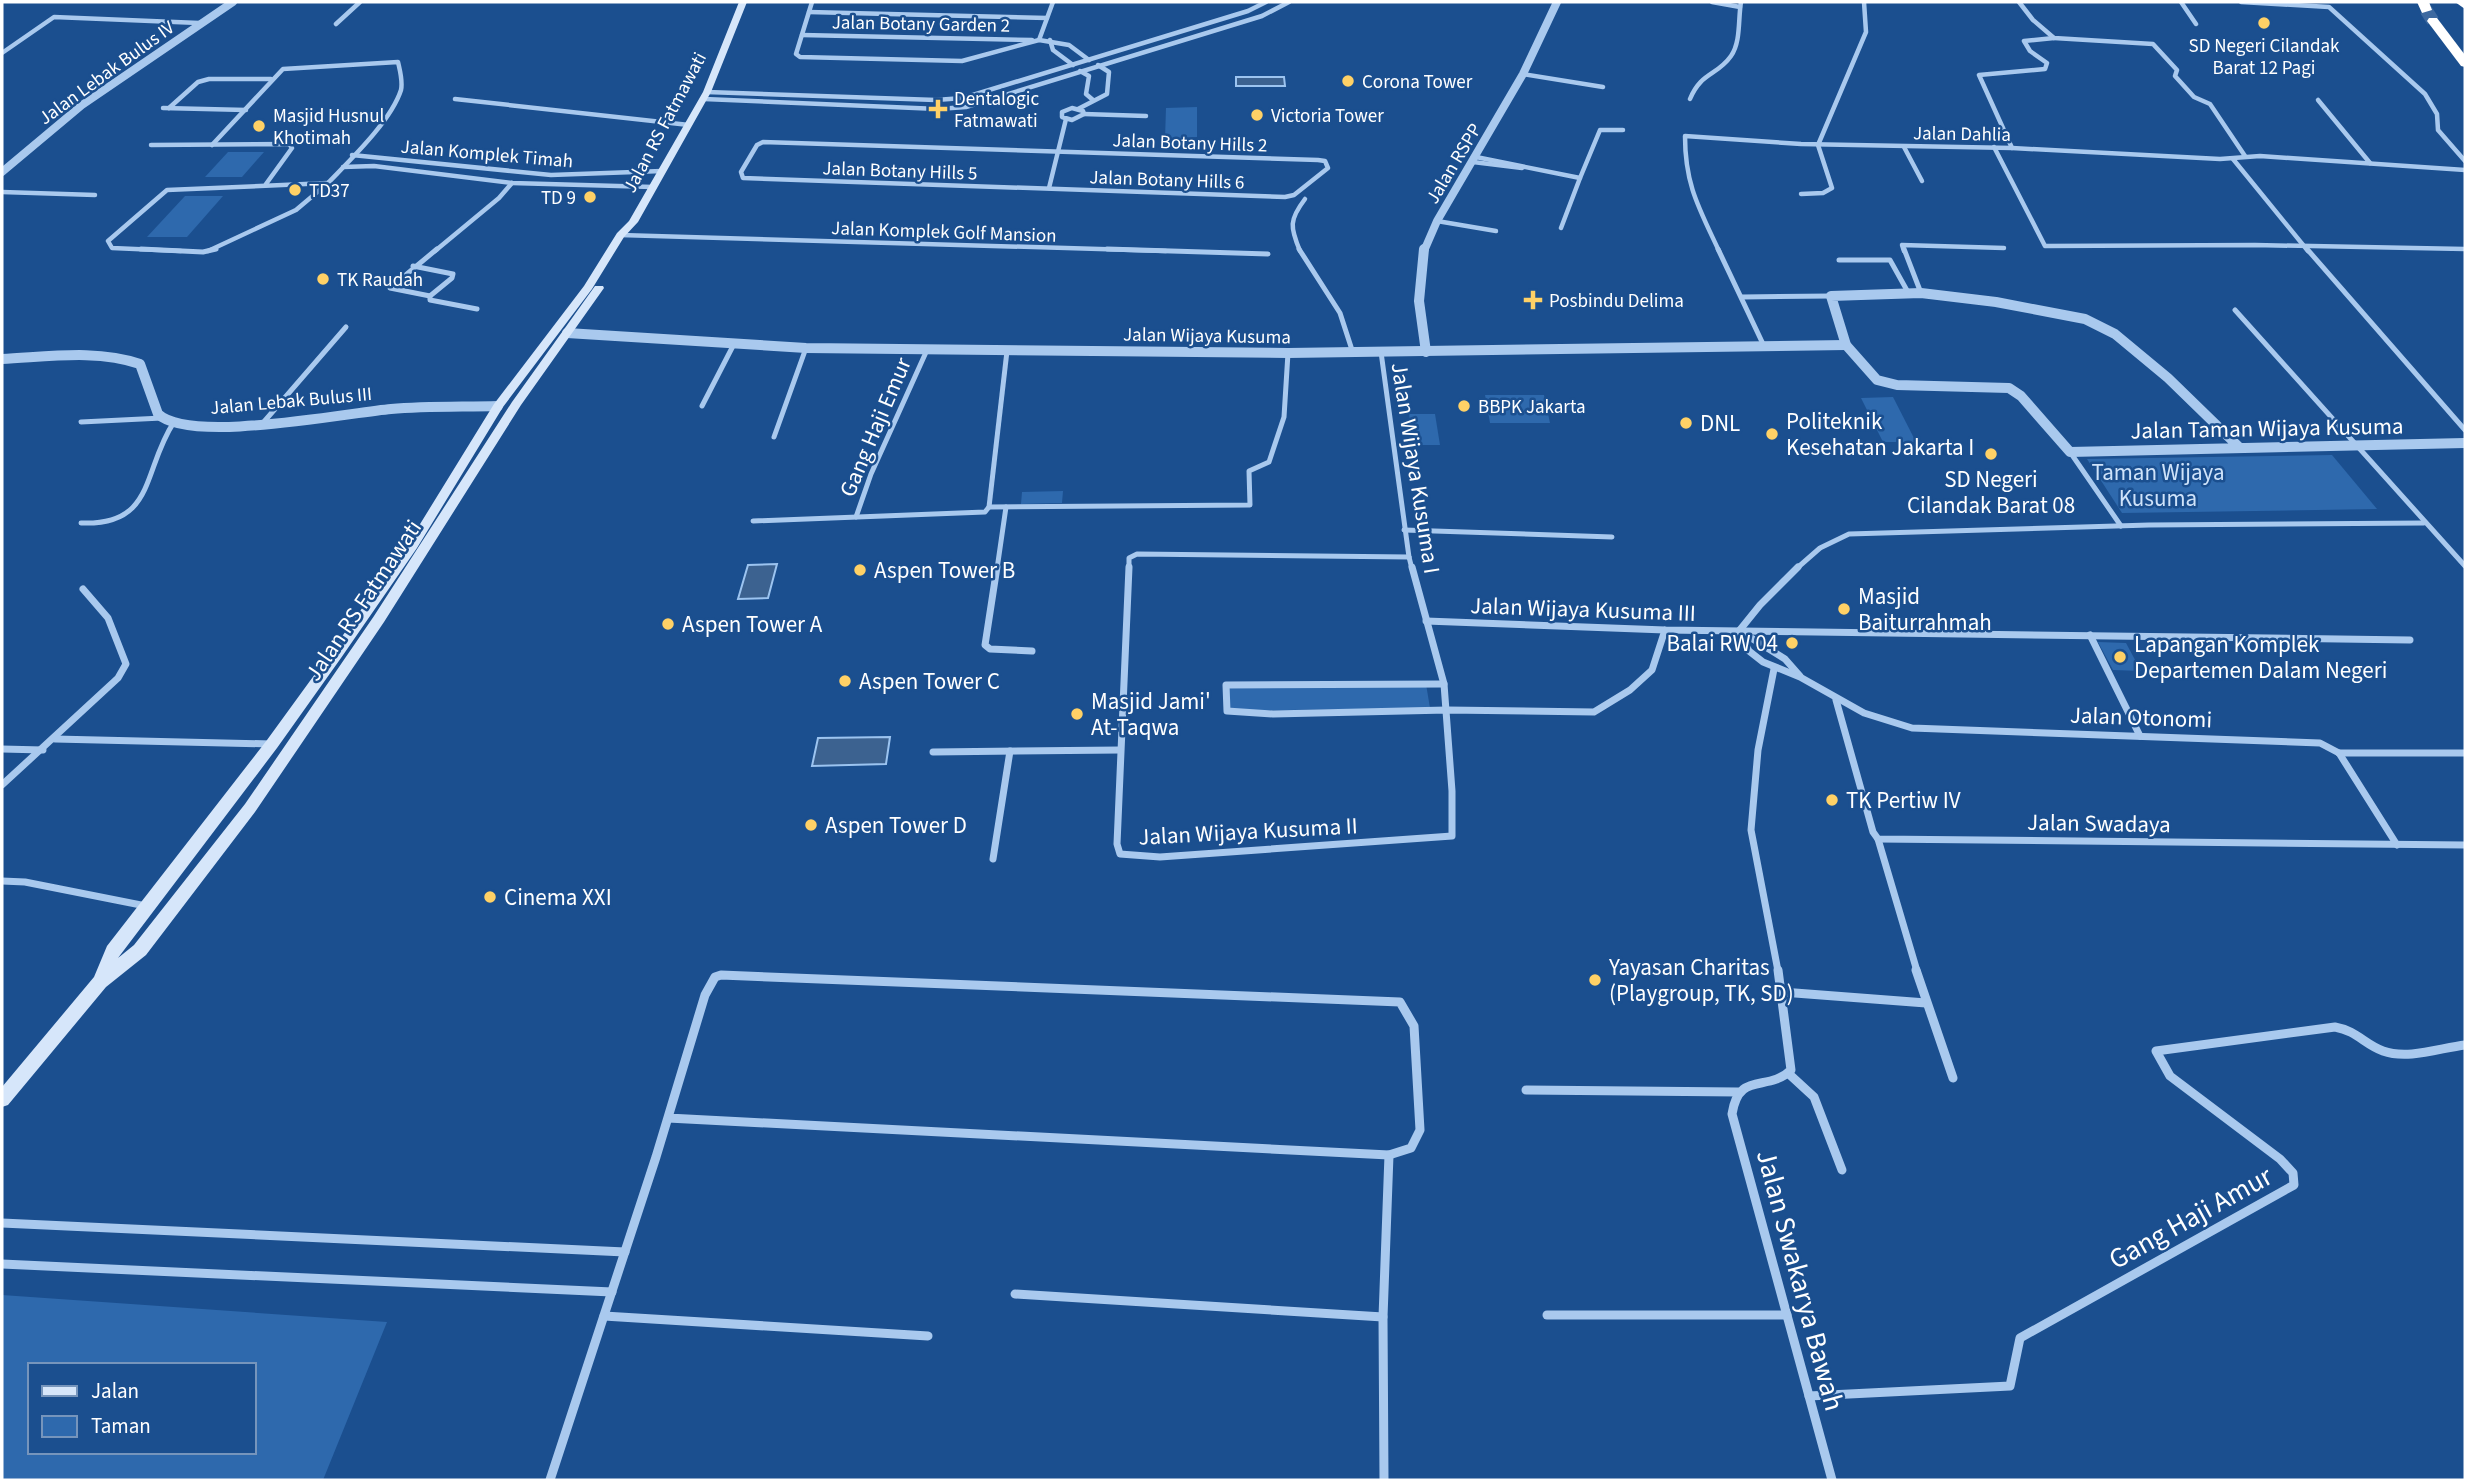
<svg xmlns="http://www.w3.org/2000/svg" width="2467" height="1482" viewBox="0 0 2467 1482" font-family="'Source Sans 3',sans-serif">
  <style>
    .green { fill: #2e69ad; fill-rule: evenodd }
    .water { fill: #3c6290; stroke: #9cc4f0; stroke-width: 2 }
    .lines { fill: none; stroke-linecap: round; stroke-linejoin: round }
    .motorway-tunnel { stroke: #3d69a0; stroke-width: 13; stroke-dasharray: 13 7; stroke-linecap: butt }
    .minor-far3 { stroke: #a9c9ee; stroke-width: 4.5 }
    .minor-far2 { stroke: #a9c9ee; stroke-width: 5 }
    .minor-far1 { stroke: #a9c9ee; stroke-width: 7 }
    .minor { stroke: #a9c9ee; stroke-width: 9 }
    .tertiary-far1 { stroke: #a9c9ee; stroke-width: 8 }
    .tertiary { stroke: #a9c9ee; stroke-width: 10 }
    .secondary { fill: #d6e6fa; fill-rule: evenodd }
    .motorway { fill: #fff; fill-rule: evenodd }
    .poi-dot { fill: #ffd166; stroke: #1b4f8f; stroke-width: 2.5 }
    .labels { text-anchor: middle; stroke-width: 5; stroke-linejoin: round; paint-order: stroke }
    .far-street-label { font-size: 19px; fill: #fff; stroke: #1b4f8f }
    .far-poi-label { font-size: 19px; fill: #fff; stroke: #1b4f8f; text-anchor: start }
    .poi-label { font-size: 23px; fill: #fff; stroke: #1b4f8f; text-anchor: start }
    .street-label { font-size: 23px; fill: #fff; stroke: #1b4f8f }
    .park-label { font-size: 23px; fill: #cfe3fa; stroke: #1b4f8f }
    .near-street-label { font-size: 28px; fill: #fff; stroke: #1b4f8f }
  </style>
  <rect width="100%" height="100%" fill="#1b4f8f"/>
  <!-- green -->
  <g class="green">
    <polygon points="1197,107 1197,137 1165,139 1166,108"/>
    <polygon points="228,152 264,152 242,177 205,177"/>
    <polygon points="185,196 223,196 187,237 147,237"/>
    <polygon points="1485,395 1544,395 1550,423 1490,423"/>
    <polygon points="1893,397 1916,442 1883,442 1861,398"/>
    <polygon points="1409,414 1435,414 1440,445 1414,445"/>
    <polygon points="2332,455 2377,509 2122,513 2087,459"/>
    <polygon points="1063,491 1062,503 1021,504 1022,492"/>
    <polygon points="2098,642 2126,643 2141,671 2113,670"/>
    <polygon points="1426,684 1430,708 1227,711 1226,685"/>
    <path d="M2 1295 387 1322 323 1480H2ZM30 1365H254V1452H30Z"/>
  </g>
  <!-- water -->
  <g class="water">
    <polygon points="1236,77 1284,77 1285,86 1236,86"/>
    <polygon points="777,564 768,598 738,599 748,565"/>
    <polygon points="890,737 886,764 812,766 818,738"/>
  </g>
  <g class="lines">
    <!-- motorway-tunnel -->
    <polyline class="motorway-tunnel" points="2426,10 2433,21"/>
    <!-- minor-far3 -->
    <g class="minor-far3">
      <polyline points="812,2 796,54 800,57 962,61 1039,40"/>
      <polyline points="1053,2 1039,40 1069,45 1089,60"/>
      <polyline points="1712,2 1740,7"/>
      <polyline points="2019,2 2033,20 2054,38 2153,44 2177,70 2175,76 2194,97 2210,104 2245,156"/>
      <polyline points="2181,2 2196,24"/>
      <polyline points="2241,2 2329,7 2425,94 2437,114 2438,130 2465,161"/>
      <polyline points="809,12 1047,18"/>
      <polyline points="336,24 360,2"/>
      <polyline points="802,35 1032,40"/>
      <polyline points="1050,40 1053,50 1073,65"/>
      <polyline points="2,53 54,17 199,23"/>
      <polyline points="1080,71 1089,76 1086,94 1093,100"/>
      <polyline points="1523,74 1603,87"/>
      <polyline points="707,92 936,100 963,98 1248,11 1266,2"/>
      <polyline points="455,99 689,125"/>
      <polyline points="704,99 938,109 966,107 1262,16 1289,2"/>
      <path d="M1690 99C1701 72 1717 76 1731 56 1741 42 1738 19 1741 2"/>
      <polyline points="2318,100 2370,163"/>
      <polyline points="163,108 246,110"/>
      <polyline points="169,108 198,82 209,79 271,79"/>
      <polygon points="1072,108 1083,111 1084,114 1072,120 1062,117 1062,112"/>
      <polyline points="1078,109 1107,94 1109,72 1098,65"/>
      <polyline points="1084,114 1146,116"/>
      <polygon points="763,142 1318,160 1325,161 1328,168 1294,195 1285,197 743,178 741,172 757,145"/>
      <polyline points="151,145 289,144 292,148 266,184"/>
      <path d="M212 145 283 69 398 62C400 71 403 81 401 90 391 121 351 159 328 183"/>
      <polyline points="1904,147 1922,181"/>
      <polyline points="1994,147 2045,246 2255,245 2465,249"/>
      <polyline points="2012,148 1979,75 2045,69 2047,63 2030,51 2024,41 2054,38"/>
      <polyline points="352,155 551,175 662,171"/>
      <polyline points="1476,157 1580,178 1561,228"/>
      <polyline points="2233,159 2308,251"/>
      <polyline points="1473,162 1522,168"/>
      <polyline points="343,167 374,166 512,183 653,187"/>
      <polyline points="1580,178 1600,130 1623,130"/>
      <polyline points="1049,188 1066,119"/>
      <polyline points="2,192 95,195"/>
      <polyline points="1801,194 1823,193 1832,188 1818,145 1866,32 1864,2"/>
      <polyline points="1437,221 1496,231"/>
      <polyline points="620,235 1166,251"/>
      <polyline points="181,251 112,248 108,241 167,190 328,183"/>
      <polyline points="208,251 296,210 328,183"/>
      <polyline points="435,251 499,198 512,183"/>
      <path d="M1300 251C1290 227 1289 220 1305 199"/>
      <path d="M1719 251C1699 208 1685 185 1685 136L1801 144 2012 148 2220 159 2260 156 2465 170"/>
      <polyline points="1904,251 1902,245 2004,248"/>
    </g>
    <!-- minor-far2 -->
    <g class="minor-far2">
      <polyline points="141,249 203,252 216,249"/>
      <polyline points="1107,249 1268,254"/>
      <polyline points="1299,249 1340,313 1353,353"/>
      <polyline points="1718,249 1764,346"/>
      <polyline points="1904,249 1921,293"/>
      <polyline points="2307,249 2465,430"/>
      <polyline points="1839,260 1890,260 1909,294"/>
      <polyline points="413,266 453,274 452,278 430,296 430,300 477,309"/>
      <polyline points="430,296 390,288 437,249"/>
      <polyline points="1742,297 1831,296"/>
      <polyline points="2235,310 2465,566"/>
      <polyline points="1381,352 1409,557"/>
      <polyline points="702,406 734,344"/>
      <polyline points="81,422 162,418"/>
      <polyline points="262,424 346,327"/>
      <polyline points="774,437 806,348"/>
      <polyline points="2070,452 2121,526"/>
      <polyline points="989,507 1007,351"/>
      <polyline points="856,517 871,474 927,350"/>
      <polyline points="753,521 985,512 989,507 1250,505 1249,471 1269,462 1284,417 1288,353"/>
      <path d="M81 523C156 526 142 470 174 422"/>
      <polyline points="1404,530 1612,537"/>
      <polyline points="1409,557 1412,569"/>
      <polyline points="997,569 1006,507"/>
      <polyline points="1129,569 1129,558 1137,554 1409,557"/>
      <polyline points="1796,569 1820,548 1849,534 2149,525 2424,523"/>
    </g>
    <!-- minor-far1 -->
    <g class="minor-far1">
      <polyline points="997,567 985,645 990,649 1032,651"/>
      <polyline points="1129,567 1117,844 1120,854 1160,857 1452,836 1452,791 1444,684 1412,567"/>
      <polyline points="1426,621 1665,630 2410,640"/>
      <polyline points="1739,631 1749,651 1763,662 1800,677 1864,713 1912,728 2320,743 2339,753 2397,845"/>
      <polyline points="1739,631 1760,605 1798,567"/>
      <polyline points="1740,631 1785,659 1800,676"/>
      <polyline points="2090,635 2140,736"/>
      <polyline points="1774,669 1758,750 1751,830 1778,971"/>
      <polyline points="1444,684 1226,685 1227,711 1273,714 1447,710 1594,712 1630,690 1652,670 1665,630"/>
      <polyline points="1836,700 1873,832 1878,839 2465,845"/>
      <polyline points="55,739 271,744"/>
      <polyline points="2,749 43,750"/>
      <polyline points="933,752 1120,750"/>
      <polyline points="2339,753 2465,753"/>
      <polyline points="2,785 118,678 126,664 108,618 83,589"/>
      <polyline points="1878,839 1917,971"/>
      <polyline points="993,859 1010,751"/>
      <polyline points="2,881 25,882 146,906"/>
    </g>
    <!-- minor -->
    <g class="minor">
      <path d="M1778 970 1791 1070C1767 1093 1739 1070 1732 1114L1832 1480"/>
      <polyline points="1916,970 1953,1078"/>
      <polyline points="1782,992 1926,1003"/>
      <polyline points="1789,1074 1814,1097 1842,1170"/>
      <polyline points="1526,1090 1738,1092"/>
      <polyline points="2,1223 625,1252"/>
      <polyline points="2,1264 612,1292"/>
      <polyline points="1015,1294 1383,1317"/>
      <polyline points="1547,1315 1787,1315"/>
      <polyline points="604,1316 928,1336"/>
      <path d="M1809 1396 2010 1386 2020 1338 2294 1185 2293 1173 2280 1159 2170 1076 2156 1051 2335 1027C2357 1031 2364 1044 2383 1051 2408 1060 2440 1048 2465 1045"/>
      <polyline points="550,1480 656,1157 705,995 715,977 721,975 1400,1002 1414,1026 1420,1130 1411,1148 1389,1155 668,1118"/>
      <polyline points="1384,1480 1383,1317 1389,1155"/>
    </g>
    <!-- tertiary-far1 -->
    <g class="tertiary-far1">
      <polyline points="2,172 82,105 233,2"/>
      <polyline points="1424,251 1437,221 1523,74 1557,2"/>
    </g>
    <!-- tertiary -->
    <g class="tertiary">
      <polyline points="1424,249 1419,301 1426,352"/>
      <polyline points="567,333 806,348 1288,353 1846,345"/>
      <path d="M2 359C47 357 97 349 140 364L158 414C190 444 346 413 391 409 426 406 462 407 498 406"/>
      <polyline points="2240,448 2168,378 2115,334 2085,319 1996,302 1921,293 1831,296 1846,345 1877,380 1897,385 2009,388 2021,396 2070,452 2465,443"/>
    </g>
    <!-- secondary -->
    <polygon class="secondary" points="739,2 747,2 711,92 638,222 624,237 592,289 503,407 417,548 341,658 277,748 118,958 134,945 245,804 374,616 512,402 595,286 603,286 604,288 521,405 384,622 255,812 146,955 106,987 8,1105 2,1107 2,1087 94,977 107,946 267,740 331,652 409,542 494,404 584,286 617,233 629,221 703,92"/>
    <!-- motorway -->
    <g class="motorway">
      <polygon points="2417,2 2429,2 2432,10 2422,13"/>
      <polygon points="2455,2 2465,2 2465,9"/>
      <polygon points="2429,18 2437,18 2465,55 2465,67 2461,66 2427,21"/>
    </g>
  </g>
  <!-- markers -->
  <g class="poi-dot">
    <circle cx="2264" cy="23" r="7"/>
    <circle cx="1348" cy="81" r="7"/>
    <path d="M934.5 98.5h7v7h7v7h-7v7h-7v-7h-7v-7h7z"/>
    <circle cx="1257" cy="115" r="7"/>
    <circle cx="259" cy="126" r="7"/>
    <circle cx="295" cy="190" r="7"/>
    <circle cx="590" cy="197" r="7"/>
    <circle cx="323" cy="279" r="7"/>
    <path d="M1529.5 289.5h7v7h7v7h-7v7h-7v-7h-7v-7h7z"/>
    <circle cx="1464" cy="406" r="7"/>
    <circle cx="1686" cy="423" r="7"/>
    <circle cx="1772" cy="434" r="7"/>
    <circle cx="1991" cy="454" r="7"/>
    <circle cx="860" cy="570" r="7"/>
    <circle cx="1844" cy="609" r="7"/>
    <circle cx="668" cy="624" r="7"/>
    <circle cx="1792" cy="643" r="7"/>
    <circle cx="2120" cy="657" r="7"/>
    <circle cx="845" cy="681" r="7"/>
    <circle cx="1077" cy="714" r="7"/>
    <circle cx="1832" cy="800" r="7"/>
    <circle cx="811" cy="825" r="7"/>
    <circle cx="490" cy="897" r="7"/>
    <circle cx="1595" cy="980" r="7"/>
  </g>
  <g class="labels">
    <!-- far-street labels -->
    <g class="far-street-label">
      <text transform="translate(921 23) rotate(1)" y="7">Jalan Botany Garden 2</text>
      <text transform="translate(106 72) rotate(-36)" y="7">Jalan Lebak Bulus IV</text>
      <text transform="translate(664 122) rotate(-62)" y="7">Jalan RS Fatmawati</text>
      <text transform="translate(1962 133) rotate(1)" y="7">Jalan Dahlia</text>
      <text transform="translate(1190 142) rotate(2)" y="7">Jalan Botany Hills 2</text>
      <text transform="translate(487 153) rotate(5)" y="7">Jalan Komplek Timah</text>
      <text transform="translate(1453 163) rotate(-59)" y="7">Jalan RSPP</text>
      <text transform="translate(900 170) rotate(2)" y="7">Jalan Botany Hills 5</text>
      <text transform="translate(1167 179) rotate(2)" y="7">Jalan Botany Hills 6</text>
      <text transform="translate(944 231) rotate(2)" y="7">Jalan Komplek Golf Mansion</text>
      <text transform="translate(1207 335) rotate(1)" y="7">Jalan Wijaya Kusuma</text>
      <text transform="translate(291 400) rotate(-5)" y="7">Jalan Lebak Bulus III</text>
    </g>
    <!-- far-poi labels -->
    <g class="far-poi-label">
      <text x="2264" y="52" text-anchor="middle">SD Negeri Cilandak<tspan x="2264" dy="22">Barat 12 Pagi</tspan></text>
      <text x="1362" y="88">Corona Tower</text>
      <text x="954" y="105">Dentalogic<tspan x="954" dy="22">Fatmawati</tspan></text>
      <text x="273" y="122">Masjid Husnul<tspan x="273" dy="22">Khotimah</tspan></text>
      <text x="1271" y="122">Victoria Tower</text>
      <text x="309" y="197">TD37</text>
      <text x="576" y="204" text-anchor="end">TD 9</text>
      <text x="337" y="286">TK Raudah</text>
      <text x="1549" y="307">Posbindu Delima</text>
      <text x="1478" y="413">BBPK Jakarta</text>
    </g>
    <!-- poi labels -->
    <g class="poi-label">
      <text x="1786" y="429">Politeknik<tspan x="1786" dy="26">Kesehatan Jakarta I</tspan></text>
      <text x="1700" y="431">DNL</text>
      <text x="1991" y="487" text-anchor="middle">SD Negeri<tspan x="1991" dy="26">Cilandak Barat 08</tspan></text>
      <text x="874" y="578">Aspen Tower B</text>
      <text x="1858" y="604">Masjid<tspan x="1858" dy="26">Baiturrahmah</tspan></text>
      <text x="682" y="632">Aspen Tower A</text>
      <text x="1778" y="651" text-anchor="end">Balai RW 04</text>
      <text x="2134" y="652">Lapangan Komplek<tspan x="2134" dy="26">Departemen Dalam Negeri</tspan></text>
      <text x="859" y="689">Aspen Tower C</text>
      <text x="1091" y="709">Masjid Jami'<tspan x="1091" dy="26">At-Taqwa</tspan></text>
      <text x="1846" y="808">TK Pertiw IV</text>
      <text x="825" y="833">Aspen Tower D</text>
      <text x="504" y="905">Cinema XXI</text>
      <text x="1609" y="975">Yayasan Charitas<tspan x="1609" dy="26">(Playgroup, TK, SD)</tspan></text>
    </g>
    <!-- street labels -->
    <g class="street-label">
      <text transform="translate(875 427) rotate(-67)" y="8">Gang Haji Emur</text>
      <text transform="translate(2267 428) rotate(-1)" y="8">Jalan Taman Wijaya Kusuma</text>
      <text transform="translate(1416 468) rotate(81)" y="8">Jalan Wijaya Kusuma I</text>
      <text transform="translate(363 600) rotate(-56)" y="8">Jalan RS Fatmawati</text>
      <text transform="translate(1583 609) rotate(2)" y="8">Jalan Wijaya Kusuma III</text>
      <text transform="translate(2141 717) rotate(2)" y="8">Jalan Otonomi</text>
      <text transform="translate(2099 823) rotate(1)" y="8">Jalan Swadaya</text>
      <text transform="translate(1248 831) rotate(-3)" y="8">Jalan Wijaya Kusuma II</text>
    </g>
    <!-- park labels -->
    <g class="park-label">
      <text x="2158" y="480">Taman Wijaya<tspan x="2158" dy="26">Kusuma</tspan></text>
    </g>
    <!-- near-street labels -->
    <g class="near-street-label">
      <text transform="translate(2190 1217) rotate(-29)" y="10">Gang Haji Amur</text>
      <text transform="translate(1801 1280) rotate(75)" y="10">Jalan Swakarya Bawah</text>
    </g>
  </g>
  <!-- border -->
  <rect width="2467" height="1482" fill="none" stroke="#ffffff" stroke-width="7"/>
  <!-- legend -->
  <rect x="28" y="1363" width="228" height="91" fill="#1b4f8f" stroke="#7695bc" stroke-width="2"/>
  <rect x="42" y="1386" width="35" height="10" fill="#d6e6fa" stroke="#7695bc" stroke-width="2"/>
  <text x="91" y="1398" font-size="21" fill="#ffffff">Jalan</text>
  <rect x="42" y="1416" width="35" height="21" fill="#2e69ad" stroke="#7695bc" stroke-width="2"/>
  <text x="91" y="1433" font-size="21" fill="#ffffff">Taman</text>
</svg>
